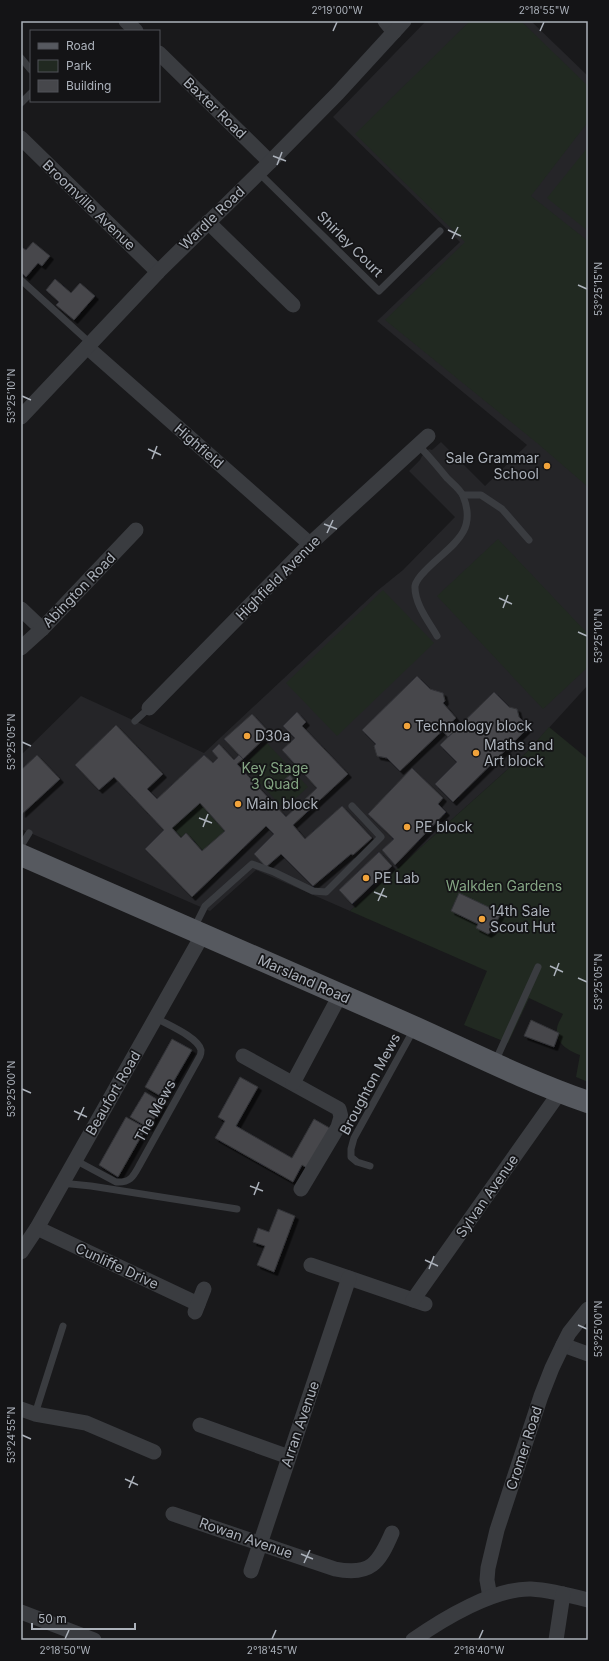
<svg xmlns="http://www.w3.org/2000/svg" width="609" height="1661" viewBox="0 0 609 1661" font-family="Inter,sans-serif">
  <style>
    .built { fill: #252528 }
    .green { fill: #212921 }
    .building { fill: #46474b; stroke: #333337; fill-rule: evenodd; filter: url(#shadow) }
    .lines { fill: none; stroke-linecap: round; stroke-linejoin: round }
    .lane { stroke: #3a3c40; stroke-width: 7 }
    .street { stroke: #3a3c40; stroke-width: 15 }
    .primary { stroke: #56595f; stroke-width: 22 }
    .ticks { fill: none; stroke: #acb2bb; stroke-width: 1.5 }
    .poi-dot { fill: #f1a33b; stroke: #141416; stroke-width: 1.5 }
    .labels { text-anchor: middle; stroke-width: 3.5; stroke-linejoin: round; paint-order: stroke }
    .street-label { font-size: 14px; fill: #acb2bb; stroke: #141416 }
    .poi-label { font-size: 14px; fill: #acb2bb; stroke: #141416; text-anchor: start }
    .park-label { font-size: 14px; fill: #84a583; stroke: #141416 }
    .neatline { fill: none; stroke: #acb2bb; stroke-width: 1.5 }
    .ticks-label { font-size: 10px; text-anchor: middle; fill: #acb2bb }
  </style>
  <defs>
    <filter id="shadow"><feDropShadow dx="3.5" dy="3.5" stdDeviation="0" flood-color="#0009"/></filter>
  </defs>
  <rect width="100%" height="100%" fill="#19191b"/>
  <!-- built -->
  <polygon class="built" points="426,21 531,21 588,76 588,685 527,752 350,911 256,870 210,911 21,829 21,755 81,696 204,753 377,591 403,570 455,517 409,471 420,460 422,456 429,449 432,450 441,442 485,486 527,445 377,321 460,242 333,117"/>
  <!-- green -->
  <g class="green">
    <polygon points="470,21 521,21 588,86 588,122 531,196 588,241 588,487 537,443 385,320 465,242 355,134"/>
    <polygon points="588,147 588,231 547,198"/>
    <polygon points="498,539 588,634 588,667 543,709 437,596"/>
    <polygon points="383,590 434,643 337,736 286,683"/>
    <path d="M549 727 588 759V1082L576 1077 580 1055C569 1051 555 1043 557 1029 557 1024 561 1019 563 1014L529 998 508 1043 464 1025 487 971 350 911 527 752Z"/>
    <polygon points="267,743 308,787 284,809 243,765"/>
    <polygon points="200,803 225,831 202,851 187,833 181,838 172,828"/>
  </g>
  <!-- building -->
  <g class="building">
    <polygon points="33,242 50,256 42,266 38,263 26,277 21,272 21,247 26,250"/>
    <polygon points="55,279 71,293 80,283 95,296 74,320 56,305 59,302 46,290"/>
    <polygon points="417,676 430,689 443,693 445,701 443,703 456,718 400,771 387,758 377,756 374,746 376,744 362,730"/>
    <polygon points="494,692 509,707 517,709 519,717 529,727 453,802 435,784 457,762 440,745"/>
    <path d="M297 712 306 722 302 726 348 774 293 825 305 839 342 806 372 838 353 855 351 854 313 886 281 854 266 867 254 854 274 834 266 826 192 897 145 849 164 830 114 777 99 790 75 765 116 725 163 774 147 789 157 799 204 755 213 763 218 758 212 751 219 744 234 760 239 755 243 759 237 764 286 817 317 788 282 750 295 738 283 726ZM200 803 225 831 202 851 186 833 181 838 172 828Z"/>
    <polygon points="252,714 270,733 243,759 224,739"/>
    <polygon points="452,722 458,728 448,737 442,730"/>
    <polygon points="37,755 60,779 22,814 21,770"/>
    <polygon points="412,768 443,798 438,804 446,812 395,865 382,850 394,839 368,814"/>
    <polygon points="290,775 297,784 291,788 284,780"/>
    <polygon points="271,776 277,783 272,788 266,780"/>
    <polygon points="379,852 392,866 352,904 339,890"/>
    <polygon points="459,893 501,913 492,931 488,934 476,928 478,924 451,911"/>
    <polygon points="531,1020 559,1033 554,1047 524,1036"/>
    <polygon points="172,1039 192,1050 164,1098 145,1087"/>
    <polygon points="240,1077 258,1087 236,1126 292,1158 314,1119 333,1130 310,1170 302,1165 293,1182 215,1138 225,1121 218,1117"/>
    <polygon points="145,1092 163,1103 149,1128 130,1117"/>
    <polygon points="126,1117 146,1128 118,1177 99,1165"/>
    <polygon points="278,1209 295,1216 274,1272 257,1265 265,1246 253,1242 258,1228 269,1232"/>
  </g>
  <g class="lines">
    <!-- lane -->
    <g class="lane">
      <polyline points="21,58 31,70"/>
      <polyline points="21,103 31,93"/>
      <polyline points="259,173 379,291 440,231"/>
      <polyline points="21,280 90,343"/>
      <path d="M419 446C429 456 438 467 447 478 452 483 461 490 463 496 479 535 447 547 425 571 421 575 416 581 415 586 414 603 429 622 437 636"/>
      <polyline points="463,495 481,495 502,509 529,540"/>
      <polyline points="135,721 149,708"/>
      <polyline points="21,846 29,833"/>
      <polyline points="194,928 205,906 252,864 274,872 313,891 326,892 381,837 352,806"/>
      <polyline points="495,1062 538,967"/>
      <path d="M75 1160 116 1182C130 1183 133 1177 139 1166L200 1056C201 1054 201 1052 201 1050 198 1037 166 1024 156 1018"/>
      <polyline points="370,1166 357,1162 351,1157 351,1149 354,1138 414,1029"/>
      <polyline points="61,1183 91,1186 237,1209"/>
      <polyline points="35,1414 63,1326"/>
    </g>
    <!-- street -->
    <g class="street">
      <polyline points="126,21 136,31"/>
      <polyline points="385,21 394,32"/>
      <polyline points="159,53 270,162"/>
      <polyline points="21,138 158,272"/>
      <polyline points="208,222 293,305"/>
      <polyline points="87,347 310,544"/>
      <polyline points="21,417 158,272 270,162 338,93 404,21"/>
      <polyline points="21,609 42,629"/>
      <polyline points="21,648 42,629 136,530"/>
      <polyline points="149,708 310,544 428,436"/>
      <polyline points="243,1056 339,1109 341,1117 338,1127 301,1189"/>
      <polyline points="293,1083 340,995"/>
      <polyline points="37,1228 198,1304"/>
      <polyline points="21,1252 37,1228 203,934"/>
      <polyline points="311,1265 425,1304"/>
      <polyline points="413,1300 560,1092"/>
      <polyline points="195,1312 204,1289"/>
      <polyline points="563,1345 588,1354"/>
      <polyline points="21,1409 35,1414 86,1423 154,1452"/>
      <polyline points="200,1425 289,1457"/>
      <path d="M173 1514 335 1569C371 1576 379 1563 392 1533"/>
      <polyline points="251,1571 349,1278"/>
      <polyline points="490,1597 487,1580 488,1568 497,1530 541,1396 552,1368 563,1345 569,1333 588,1309"/>
      <polyline points="21,1612 94,1640"/>
      <path d="M413 1640C443 1619 494 1588 531 1589 550 1590 569 1595 588 1600"/>
      <polyline points="556,1640 563,1594"/>
    </g>
    <!-- primary -->
    <path class="primary" d="M21 855C148 911 275 967 403 1022 464 1049 524 1080 588 1102"/>
  </g>
  <!-- ticks -->
  <path class="ticks" d="M333 31 337 22M540 31 544 22M273 156 286 161M277 165 282 152M448 230 461 236M452 239 458 227M578 285 587 289M22 396 31 400M148 449 161 455M152 459 157 446M324 524 337 529M327 533 333 520M499 598 512 604M503 608 508 595M578 632 587 636M22 742 31 746M199 818 212 823M203 827 208 814M374 892 387 897M378 901 384 888M550 966 563 972M554 976 559 963M578 978 587 982M22 1089 31 1093M74 1111 87 1117M78 1120 84 1107M250 1186 263 1191M254 1195 259 1182M425 1260 438 1266M429 1269 434 1256M578 1325 587 1329M22 1435 31 1439M125 1479 138 1485M129 1488 134 1476M301 1554 313 1559M304 1563 310 1550M65 1639 69 1630M272 1639 276 1630M479 1639 483 1630"/>
  <!-- markers -->
  <g class="poi-dot">
    <circle cx="547" cy="466" r="4"/>
    <circle cx="407" cy="726" r="4"/>
    <circle cx="247" cy="736" r="4"/>
    <circle cx="476" cy="753" r="4"/>
    <circle cx="238" cy="804" r="4"/>
    <circle cx="407" cy="827" r="4"/>
    <circle cx="366" cy="878" r="4"/>
    <circle cx="482" cy="919" r="4"/>
  </g>
  <g class="labels">
    <!-- street labels -->
    <g class="street-label">
      <text transform="translate(215 108) rotate(44)" y="5">Baxter Road</text>
      <text transform="translate(89 205) rotate(44)" y="5">Broomville Avenue</text>
      <text transform="translate(212 218) rotate(-44)" y="5">Wardle Road</text>
      <text transform="translate(350 244) rotate(45)" y="5">Shirley Court</text>
      <text transform="translate(199 446) rotate(41)" y="5">Highfield</text>
      <text transform="translate(278 578) rotate(-45)" y="5">Highfield Avenue</text>
      <text transform="translate(79 590) rotate(-46)" y="5">Abington Road</text>
      <text transform="translate(304 979) rotate(24)" y="5">Marsland Road</text>
      <text transform="translate(370 1084) rotate(-62)" y="5">Broughton Mews</text>
      <text transform="translate(113 1093) rotate(-60)" y="5">Beaufort Road</text>
      <text transform="translate(155 1111) rotate(-61)" y="5">The Mews</text>
      <text transform="translate(487 1196) rotate(-55)" y="5">Sylvan Avenue</text>
      <text transform="translate(117 1266) rotate(25)" y="5">Cunliffe Drive</text>
      <text transform="translate(300 1424) rotate(-71)" y="5">Arran Avenue</text>
      <text transform="translate(524 1448) rotate(-72)" y="5">Cromer Road</text>
      <text transform="translate(246 1538) rotate(19)" y="5">Rowan Avenue</text>
    </g>
    <!-- poi labels -->
    <g class="poi-label">
      <text x="539" y="463" text-anchor="end">Sale Grammar<tspan x="539" dy="16">School</tspan></text>
      <text x="415" y="731">Technology block</text>
      <text x="255" y="741">D30a</text>
      <text x="484" y="750">Maths and<tspan x="484" dy="16">Art block</tspan></text>
      <text x="246" y="809">Main block</text>
      <text x="415" y="832">PE block</text>
      <text x="374" y="883">PE Lab</text>
      <text x="490" y="916">14th Sale<tspan x="490" dy="16">Scout Hut</tspan></text>
    </g>
    <!-- park labels -->
    <g class="park-label">
      <text x="275" y="773">Key Stage<tspan x="275" dy="16">3 Quad</tspan></text>
      <text x="504" y="891">Walkden Gardens</text>
    </g>
  </g>
  <!-- border -->
  <rect width="609" height="1661" fill="none" stroke="#141416" stroke-width="44"/>
  <!-- legend -->
  <rect x="30" y="30" width="130" height="72" fill="#141416" stroke="#515358"/>
  <rect x="38" y="43" width="20" height="6" fill="#56595f" stroke="#515358"/>
  <text x="66" y="50" font-size="12" fill="#acb2bb">Road</text>
  <rect x="38" y="60" width="20" height="12" fill="#212921" stroke="#515358"/>
  <text x="66" y="70" font-size="12" fill="#acb2bb">Park</text>
  <rect x="38" y="80" width="20" height="12" fill="#46474b" stroke="#515358"/>
  <text x="66" y="90" font-size="12" fill="#acb2bb">Building</text>
  <!-- scale -->
  <path d="M32 1623v6h103v-6" fill="none" stroke="#acb2bb" stroke-width="2"/>
  <text x="38" y="1623" font-size="12" fill="#acb2bb" stroke="#141416" stroke-width="3" paint-order="stroke">50 m</text>
  <rect x="22" y="22" width="565" height="1617" class="neatline"/>
  <g class="ticks-label">
    <text x="337" y="14">2°19'00"W</text>
    <text x="544" y="14">2°18'55"W</text>
    <text transform="translate(598 289) rotate(-90)" y="4">53°25'15"N</text>
    <text transform="translate(11 396) rotate(-90)" y="4">53°25'10"N</text>
    <text transform="translate(598 636) rotate(-90)" y="4">53°25'10"N</text>
    <text transform="translate(11 742) rotate(-90)" y="4">53°25'05"N</text>
    <text transform="translate(598 982) rotate(-90)" y="4">53°25'05"N</text>
    <text transform="translate(11 1089) rotate(-90)" y="4">53°25'00"N</text>
    <text transform="translate(598 1329) rotate(-90)" y="4">53°25'00"N</text>
    <text transform="translate(11 1435) rotate(-90)" y="4">53°24'55"N</text>
    <text x="65" y="1654">2°18'50"W</text>
    <text x="272" y="1654">2°18'45"W</text>
    <text x="479" y="1654">2°18'40"W</text>
  </g>
</svg>
